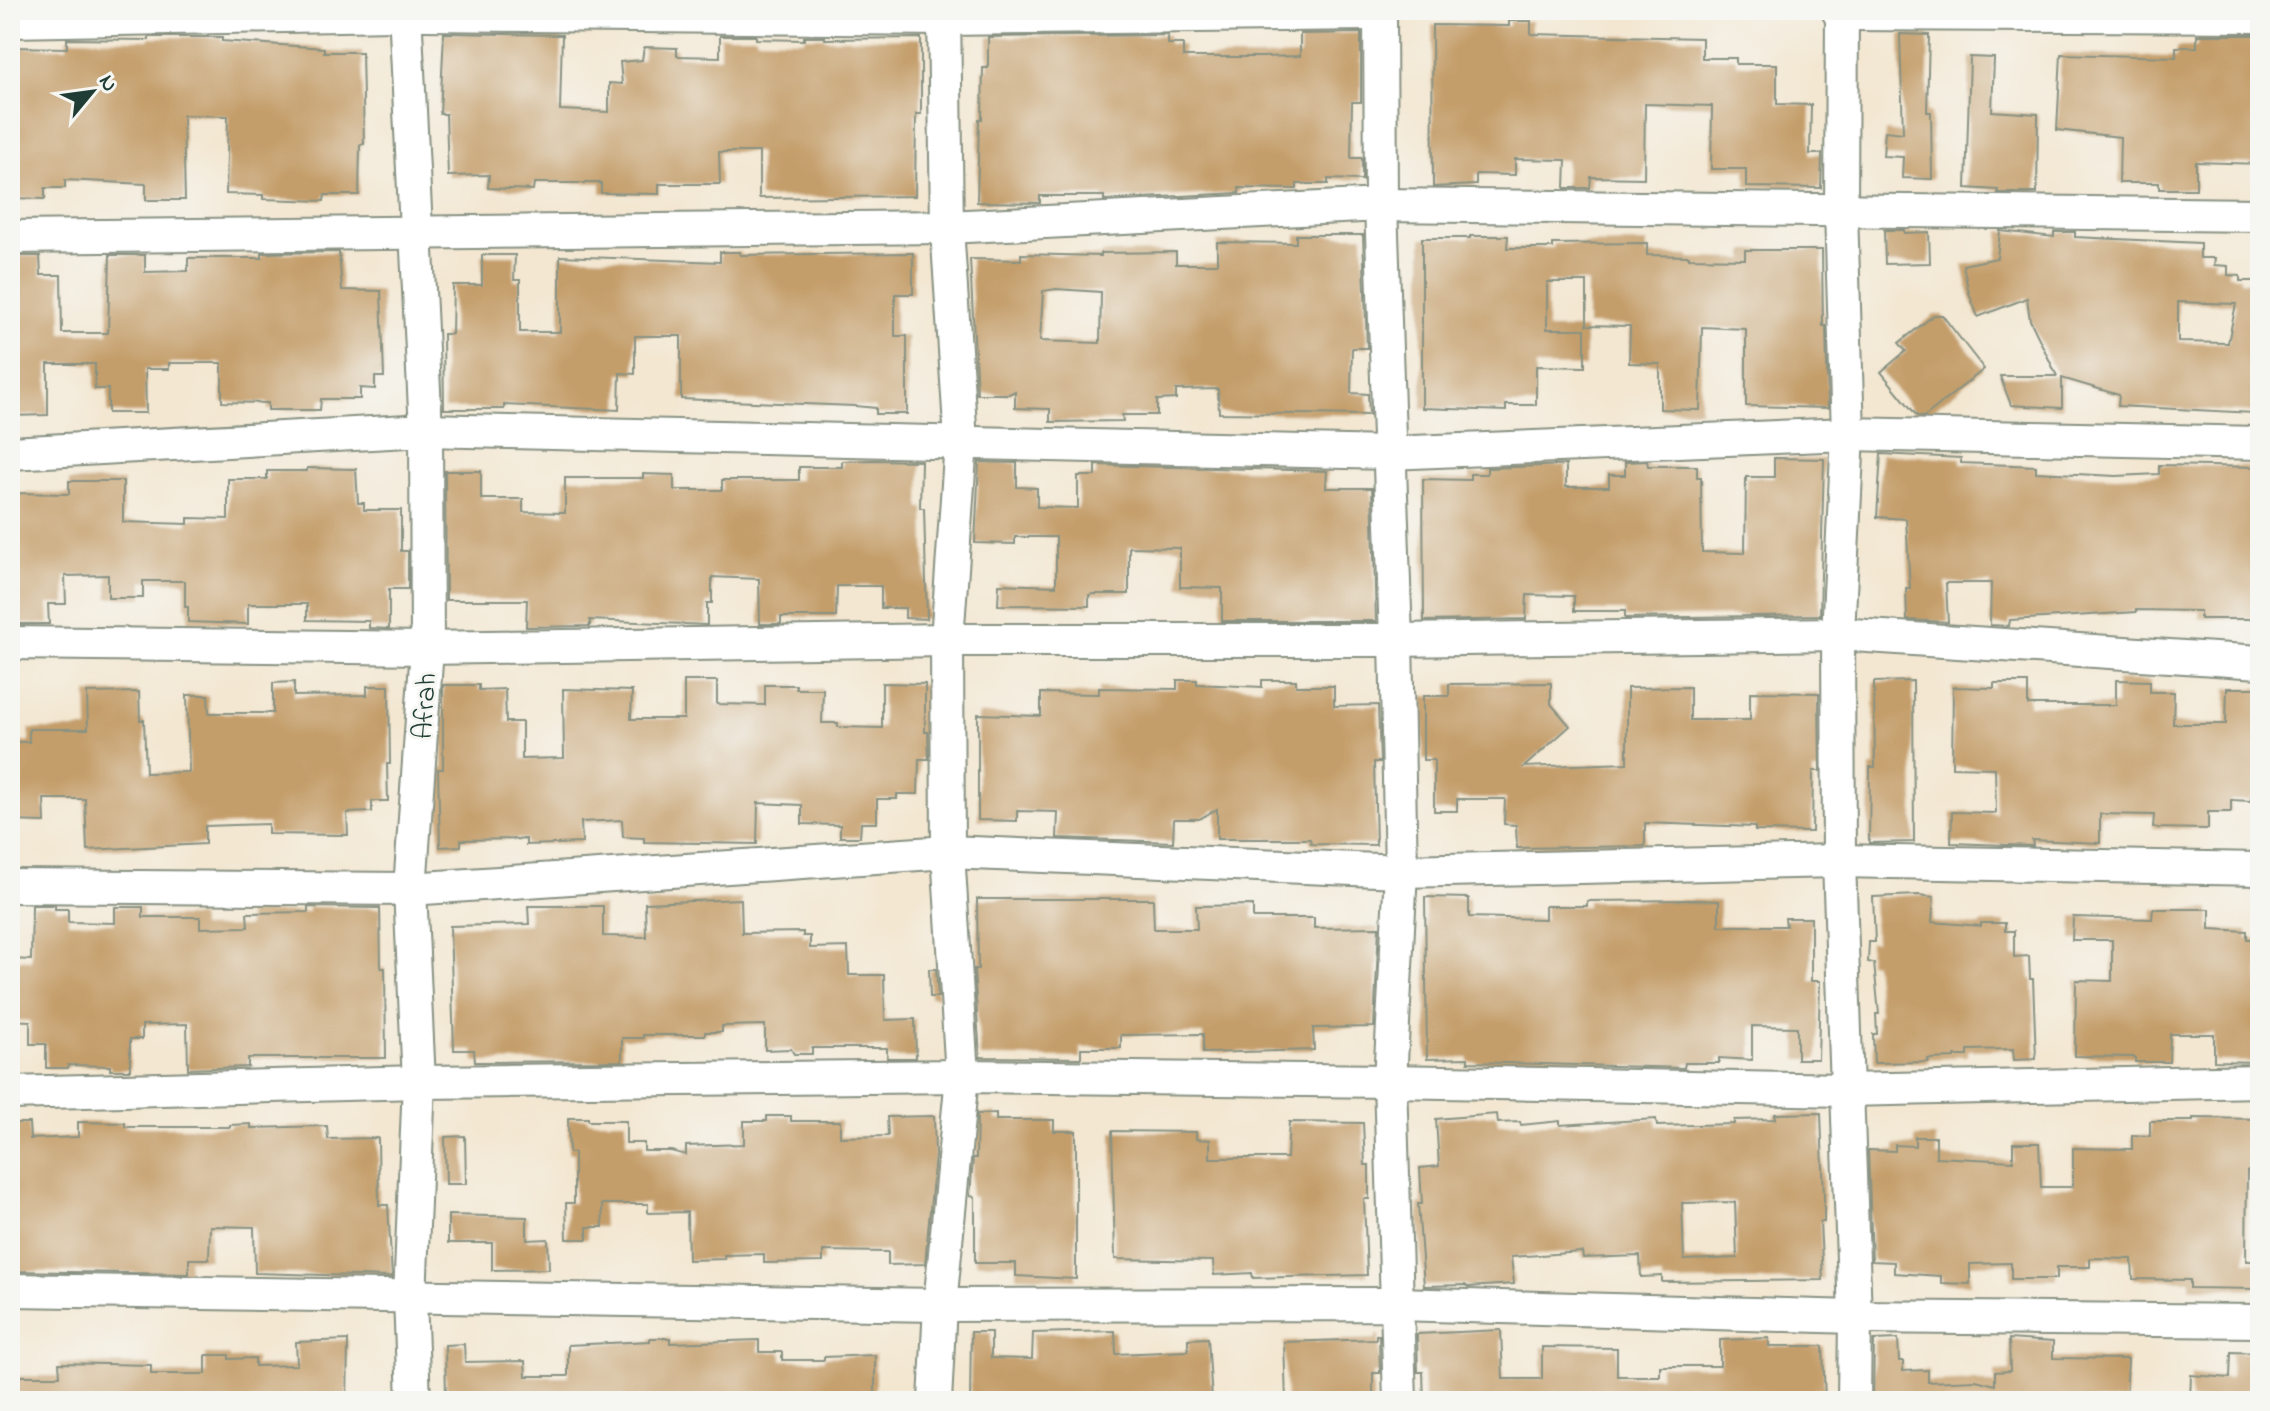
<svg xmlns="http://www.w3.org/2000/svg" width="2270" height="1411" viewBox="0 0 2270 1411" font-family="'Indie Flower',sans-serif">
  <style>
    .building { fill: #c49e6b; fill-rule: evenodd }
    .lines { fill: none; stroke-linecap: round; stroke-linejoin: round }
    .minor-casing { stroke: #899283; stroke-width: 36 }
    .tertiary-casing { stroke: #899283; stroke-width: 44 }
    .minor { stroke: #fff; stroke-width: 32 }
    .tertiary { stroke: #fff; stroke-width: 40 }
    .labels { text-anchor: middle; stroke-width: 6; stroke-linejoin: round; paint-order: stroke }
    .street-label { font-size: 28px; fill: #1f3d34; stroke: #f6f6f2 }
  </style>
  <rect width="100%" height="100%" fill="#f6f6f2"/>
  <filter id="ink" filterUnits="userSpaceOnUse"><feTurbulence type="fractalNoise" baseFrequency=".0125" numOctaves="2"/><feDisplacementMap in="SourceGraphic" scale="16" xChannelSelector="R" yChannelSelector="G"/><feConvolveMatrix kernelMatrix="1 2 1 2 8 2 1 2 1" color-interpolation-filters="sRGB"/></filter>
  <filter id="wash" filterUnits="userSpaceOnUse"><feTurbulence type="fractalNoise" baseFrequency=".006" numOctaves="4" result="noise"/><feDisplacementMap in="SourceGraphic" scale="32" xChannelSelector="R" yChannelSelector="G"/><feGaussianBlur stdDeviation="1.8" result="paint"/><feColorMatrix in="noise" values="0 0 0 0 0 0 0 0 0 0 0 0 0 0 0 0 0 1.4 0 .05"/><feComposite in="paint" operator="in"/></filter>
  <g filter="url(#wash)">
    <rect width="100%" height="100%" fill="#f3e7d2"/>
    <g id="blocks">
      <!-- building -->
      <g class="building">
        <polygon points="1509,21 1531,21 1531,34 1702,38 1702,58 1736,58 1736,64 1777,64 1777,104 1811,105 1810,154 1822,154 1821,188 1746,187 1746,169 1711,169 1712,106 1645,104 1644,178 1591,177 1590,188 1565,188 1566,160 1515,159 1515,175 1476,174 1476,185 1433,187 1432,25 1509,26"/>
        <polygon points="444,33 562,35 560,110 609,112 609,83 622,84 620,62 642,60 644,47 677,48 677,56 720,57 720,36 756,36 756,39 804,40 804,37 825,37 825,39 921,38 921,114 916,114 915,196 759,198 759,152 719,152 720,184 659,184 659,194 601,193 601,183 534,183 533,190 488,188 489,175 448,176 446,114 440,114"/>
        <polygon points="1361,33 1361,102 1352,102 1351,158 1362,158 1362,180 1328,179 1328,184 1297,184 1297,189 1239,188 1239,193 1104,200 1104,196 1040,196 1040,203 977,202 979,119 982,119 983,68 988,68 988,37 1168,35 1168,44 1183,44 1183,57 1259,57 1300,56 1300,34"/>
        <polygon points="1900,34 1929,35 1927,112 1931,112 1932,179 1902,178 1903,157 1883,156 1885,131 1903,133"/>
        <polygon points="2197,35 2260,35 2260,164 2196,162 2196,189 2159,189 2159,183 2119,183 2120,137 2057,130 2061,54 2176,57 2176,47 2197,47"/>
        <polygon points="149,37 222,37 222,41 324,48 324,52 362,52 364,144 360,145 359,195 325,195 324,201 263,199 263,195 226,194 228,116 183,115 185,200 146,200 146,184 65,180 65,188 45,188 45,199 10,198 10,47 67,48 67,39 149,40"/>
        <polygon points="1970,57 1994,58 1992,111 2038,114 2037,193 1998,193 1998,190 1966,188"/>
        <polygon points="1884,230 1904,230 1904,233 1929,232 1930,263 1885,264"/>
        <path d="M2000 231 2054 237V232H2075V237L2200 243V258H2215L2214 265 2228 266V275L2240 276V281H2260V408H2254V413L2118 406 2119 395 2062 378V408L2011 405 2000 376H2057L2030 320 2027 298 1978 317 1969 293 1963 265 1997 258ZM2178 302 2236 304 2228 343 2178 342Z"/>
        <path d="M1296 235H1363L1367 348H1352L1351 393 1368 394 1369 415 1219 413 1218 389 1176 390V399L1157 400V415H1122L1123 421 1050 422V409L1015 408V391L1009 394H977L970 259 1021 260V254L1101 256V253L1176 252V264H1217V242L1296 243ZM1056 289 1101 292 1100 343 1040 341 1043 291Z"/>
        <polygon points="1470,236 1508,236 1507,248 1553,248 1553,244 1647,243 1647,255 1689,256 1689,258 1745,259 1745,250 1822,250 1823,326 1826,326 1828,408 1746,406 1746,329 1702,327 1700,410 1660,409 1660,364 1629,363 1630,326 1587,325 1587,282 1547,282 1547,329 1585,329 1585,367 1536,366 1536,405 1506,405 1506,411 1422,408 1422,238 1470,238"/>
        <polygon points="339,252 342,290 381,291 384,377 375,377 375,389 360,388 360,399 321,399 320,410 268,410 268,403 222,402 222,363 169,363 169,369 145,369 146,413 108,413 108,389 95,389 95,364 48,364 48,415 10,416 10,256 40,256 41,275 61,275 62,333 108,333 110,255 145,255 145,272 188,271 188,258 262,258 262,253"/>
        <polygon points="720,252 740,252 740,255 913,253 913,294 895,294 895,336 907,336 907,414 876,414 876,408 855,406 681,399 681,336 635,336 635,374 620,373 619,410 504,405 504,409 444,409 443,334 452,334 453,285 482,285 482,255 515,255 514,280 520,280 520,332 560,332 560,256 720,262"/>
        <polygon points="1934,315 1942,315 1984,369 1924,417 1917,416 1881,372 1906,351 1899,343"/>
        <polygon points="1881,454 1961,458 1961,463 2036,466 2036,472 2116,476 2159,474 2159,465 2260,467 2260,619 2200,619 2200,611 2136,610 2136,612 2010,620 2009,626 1990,625 1991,583 1946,583 1948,622 1907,620 1906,588 1910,588 1906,519 1877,517"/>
        <polygon points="1774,458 1824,459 1820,615 1625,618 1625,611 1574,611 1574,596 1527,595 1526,619 1424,621 1423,479 1470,480 1470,474 1487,474 1487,468 1566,465 1566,487 1609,487 1609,475 1625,475 1625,462 1647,461 1648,466 1697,466 1697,477 1701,477 1702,552 1745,553 1746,477 1774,477"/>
        <polygon points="873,460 921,461 920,508 924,508 927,619 905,618 905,608 881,608 881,586 837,586 836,617 781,617 781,624 760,624 759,579 712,577 712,603 707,603 707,625 590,620 590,626 526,627 527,600 446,600 445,471 481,471 481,499 523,499 523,512 565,513 565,478 643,478 643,474 674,475 674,490 722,490 722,480 799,480 799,467 842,467 842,461"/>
        <polygon points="979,462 1017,463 1017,487 1037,488 1037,507 1078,508 1078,476 1096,476 1096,465 1327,471 1326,488 1372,488 1376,621 1222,621 1222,588 1180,587 1180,548 1129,547 1129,594 1093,594 1089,595 1089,606 998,605 999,584 1056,586 1056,537 1015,537 1015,544 975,543"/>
        <polygon points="307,468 356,469 358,503 364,503 364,510 401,510 401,551 408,551 408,589 389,589 389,629 369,628 369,621 307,620 307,604 248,604 248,624 188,622 188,607 185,607 185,581 143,581 143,598 108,598 108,575 65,576 66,604 48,604 49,624 10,624 10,493 69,494 69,481 123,481 123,522 188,524 188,518 228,519 228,479 267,479 267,471 307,471"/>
        <polygon points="1177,680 1197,680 1197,684 1262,687 1262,680 1296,680 1296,686 1334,686 1334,706 1378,705 1380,762 1374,762 1376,845 1311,844 1310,839 1217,839 1217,809 1199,819 1174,819 1173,842 1057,838 1058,812 1017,811 1017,821 978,820 978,714 1041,716 1041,693 1099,694 1099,688 1177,689"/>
        <polygon points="2116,680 2150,681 2150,692 2174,692 2173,724 2226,724 2227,688 2260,688 2260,797 2251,797 2251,801 2231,800 2231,812 2208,812 2208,829 2153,828 2154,815 2100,814 2100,843 2032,840 2033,846 1951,843 1952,812 1996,813 1995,768 1952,767 1953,687 1994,688 1994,683 2028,683 2028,705 2116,705"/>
        <polygon points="684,681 717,681 717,704 765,705 765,685 796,685 796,689 823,689 822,723 838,723 838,727 882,728 882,683 925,684 925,732 928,732 929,759 919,759 918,794 897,794 897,799 877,799 877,823 861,823 860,837 840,837 840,825 802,824 802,805 758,803 757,844 644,842 644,838 623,837 622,820 581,822 582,843 526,845 526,839 461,840 461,846 440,847 438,769 443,769 443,685 479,685 479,690 505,689 506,722 522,722 522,759 564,758 563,689 632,691 631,719 684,719"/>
        <polygon points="1913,681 1914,842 1869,843 1870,767 1875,767 1874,682"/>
        <polygon points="294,682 294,696 367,695 367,686 389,686 390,764 387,764 388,801 372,801 372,812 347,813 348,835 268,834 268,824 205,826 205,844 87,850 85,799 44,799 45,822 10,821 10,742 29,742 29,729 88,729 87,693 139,692 140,720 144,720 146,773 189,772 187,695 208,695 209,713 273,713 273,683"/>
        <polygon points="1551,683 1551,704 1570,726 1524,767 1627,763 1627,688 1690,687 1690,720 1750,720 1750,692 1819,693 1820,771 1813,771 1812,832 1755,831 1755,827 1645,823 1645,846 1517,848 1516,825 1504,824 1505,799 1457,799 1457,811 1434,811 1434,760 1423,760 1423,696 1449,696 1449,684"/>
        <polygon points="1919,895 1934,897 1932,922 1981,926 1981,923 2005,923 2005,931 2014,931 2014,957 2029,956 2030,979 2033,979 2036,1059 2014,1060 2013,1049 1968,1050 1968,1056 1955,1056 1955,1058 1928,1059 1929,1062 1874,1063 1873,1034 1877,1034 1876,1014 1879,1014 1874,963 1868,962 1869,942 1875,942 1873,897"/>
        <polygon points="1425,897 1469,898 1469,917 1545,919 1545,906 1587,906 1587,901 1698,900 1719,901 1719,926 1786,926 1785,918 1811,918 1811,981 1820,981 1818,1059 1797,1059 1797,1027 1752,1026 1752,1060 1719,1058 1719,1063 1685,1063 1684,1068 1468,1062 1468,1058 1427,1059"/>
        <polygon points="741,899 742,933 803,932 803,936 810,936 810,948 848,947 849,975 884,975 885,1020 915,1019 916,1058 887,1058 887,1048 812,1048 812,1054 794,1054 791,1049 765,1050 765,1025 722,1026 722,1032 705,1032 705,1035 643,1035 643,1038 622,1038 622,1061 475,1062 474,1050 454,1050 450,926 529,924 528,906 603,906 603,936 646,937 645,903"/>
        <polygon points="977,899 1153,899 1154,929 1197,929 1196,906 1253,905 1253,918 1314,918 1314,928 1379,927 1374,1027 1313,1028 1314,1050 1203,1053 1203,1034 1121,1035 1121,1048 1081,1048 1081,1058 980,1057 974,969 978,969"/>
        <polygon points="32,905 55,905 55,909 68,909 68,922 115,923 115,907 143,907 143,917 200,917 200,928 248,927 247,913 308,912 308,907 380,908 381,968 385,968 386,1058 248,1058 248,1067 188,1069 187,1024 142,1025 142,1039 130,1039 130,1070 110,1070 110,1066 68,1065 68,1068 46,1068 46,1044 30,1044 30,1021 10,1020 10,959 31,960"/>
        <polygon points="2153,909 2210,909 2210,929 2247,931 2247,939 2259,939 2260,1062 2214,1061 2214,1034 2170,1034 2169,1062 2135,1062 2135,1057 2075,1056 2076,980 2112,981 2112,940 2072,940 2073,917 2152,919"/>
        <polygon points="929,969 936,969 938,997 930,997"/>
        <polygon points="996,1113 996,1120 1054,1120 1054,1131 1076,1131 1076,1279 1016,1276 1016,1263 975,1263 975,1197 970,1196 973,1158 976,1158 977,1114"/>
        <path d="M1821 1113 1824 1198V1222H1820L1823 1280 1662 1282V1276L1641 1277 1640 1256 1583 1258 1582 1252 1511 1257 1514 1284 1468 1287 1465 1285 1424 1286 1418 1204H1422L1420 1168 1439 1166 1436 1119 1497 1114 1498 1123 1520 1122 1521 1125 1560 1121V1125L1656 1119 1657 1126 1734 1124V1120L1775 1119V1114ZM1735 1202 1737 1258 1684 1260 1682 1203Z"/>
        <polygon points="767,1116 791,1116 791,1121 840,1121 840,1137 888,1136 887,1117 934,1116 935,1155 925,1264 888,1265 888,1252 823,1251 823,1262 764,1263 764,1254 724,1255 725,1259 688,1260 687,1212 648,1213 648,1204 602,1204 603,1227 587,1227 587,1239 567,1239 566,1203 574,1203 574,1153 569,1153 568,1118 588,1118 588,1121 626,1121 626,1143 644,1143 644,1151 671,1151 686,1155 686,1146 744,1144 744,1121 767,1121"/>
        <polygon points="2193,1118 2260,1119 2260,1171 2247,1171 2246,1261 2260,1261 2260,1289 2190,1288 2190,1280 2133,1279 2132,1259 2090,1258 2090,1267 2057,1267 2057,1279 2011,1279 2011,1263 1970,1264 1970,1284 1941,1283 1941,1276 1894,1273 1894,1262 1872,1261 1868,1150 1895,1151 1895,1145 1915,1146 1915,1137 1936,1137 1936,1157 2013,1161 2013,1143 2039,1143 2041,1187 2073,1187 2073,1148 2132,1149 2132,1135 2150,1136 2150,1121 2193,1121"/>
        <polygon points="78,1122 125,1123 125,1127 230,1127 230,1125 251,1124 251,1128 327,1126 328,1139 378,1138 379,1205 388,1205 392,1277 255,1273 254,1227 210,1226 209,1259 189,1259 189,1274 10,1271 10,1123 29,1123 30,1139 78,1137"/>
        <polygon points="1289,1122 1363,1123 1365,1165 1369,1165 1369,1199 1364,1199 1367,1275 1253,1278 1252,1273 1214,1275 1213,1261 1115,1259 1112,1131 1196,1132 1196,1139 1210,1140 1210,1158 1287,1158"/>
        <polygon points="465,1136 466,1184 446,1184 445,1137"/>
        <polygon points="448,1215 527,1217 527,1240 548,1239 549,1269 492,1270 492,1243 448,1243"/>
        <polygon points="1501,1330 1503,1379 1542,1379 1542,1347 1617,1348 1617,1376 1660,1376 1660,1366 1720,1366 1720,1340 1769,1338 1769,1346 1823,1346 1825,1401 1424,1401 1423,1372 1418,1372 1417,1334"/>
        <polygon points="1115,1331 1116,1354 1188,1351 1188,1339 1208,1338 1212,1401 970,1401 971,1332 991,1332 991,1358 1032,1359 1033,1333"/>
        <polygon points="1376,1335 1379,1335 1380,1373 1373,1373 1373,1401 1286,1401 1284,1342 1376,1339"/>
        <polygon points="650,1338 670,1338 670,1343 759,1340 759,1352 782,1352 782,1360 824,1360 824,1357 875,1355 875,1401 446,1401 445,1345 464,1344 465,1362 525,1361 526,1376 568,1376 568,1345 650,1341"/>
        <polygon points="1898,1339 1899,1361 1903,1361 1903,1371 1928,1370 1928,1382 1976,1380 1995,1385 1995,1372 2010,1371 2009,1339 2053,1342 2053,1358 2128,1359 2126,1401 1873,1401 1874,1340"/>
        <polygon points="348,1340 347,1401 10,1401 10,1376 60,1376 59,1363 151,1365 151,1374 206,1374 206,1355 229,1355 229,1359 255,1358 255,1366 297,1365 296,1342"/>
        <polygon points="2231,1352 2260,1353 2260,1401 2190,1401 2191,1375 2230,1378"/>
      </g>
    </g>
  </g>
  <g filter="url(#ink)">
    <use href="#blocks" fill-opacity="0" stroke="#899283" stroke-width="2"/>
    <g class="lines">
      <defs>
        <g id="minor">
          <polyline points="405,10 426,430 427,648 410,889 419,1082 410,1298 414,1401"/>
          <polyline points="1380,10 1381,205 1396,640 1401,871 1390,1081 1400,1401"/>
          <polyline points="1842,10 1841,211 1848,434 1838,634 1839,861 1855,1317 1854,1401"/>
          <polyline points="10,237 947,227 1381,205 2260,215"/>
          <polyline points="10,453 426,430 1388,453 1848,434 2260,443"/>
          <polyline points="10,643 427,648 947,640 1396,640 1838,634 2260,662"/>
          <polyline points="10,886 410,889 948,852 1401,871 1839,861 2260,869"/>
          <polyline points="10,1093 419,1082 962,1076 1390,1081 1845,1090 2260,1081"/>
          <polyline points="10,1290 940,1305 1397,1304 1855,1317 2260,1321"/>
          <polyline points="935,1401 940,1305 962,1076 948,852 947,640 961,442 947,227 944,10"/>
        </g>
        <g id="tertiary">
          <polyline points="424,10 944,15 1372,10"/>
          <polyline points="1842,10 2260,12"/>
          <polyline points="10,17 395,10"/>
        </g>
      </defs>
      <!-- minor casing -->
      <use href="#minor" class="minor-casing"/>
      <!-- tertiary casing -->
      <use href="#tertiary" class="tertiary-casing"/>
      <!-- minor -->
      <use href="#minor" class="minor"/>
      <!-- tertiary -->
      <use href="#tertiary" class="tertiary"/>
    </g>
  </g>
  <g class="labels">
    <!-- street labels -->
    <g class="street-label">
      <text transform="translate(423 706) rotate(-86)" y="10">Afrah</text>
    </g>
  </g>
  <!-- margin -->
  <rect width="2270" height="1411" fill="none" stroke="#f6f6f2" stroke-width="40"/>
  <!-- north arrow -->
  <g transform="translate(92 92) rotate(61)" stroke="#f6f6f2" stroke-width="6" paint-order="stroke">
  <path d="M0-6L14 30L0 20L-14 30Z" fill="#1f3d34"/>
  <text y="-12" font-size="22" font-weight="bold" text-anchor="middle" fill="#1f3d34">N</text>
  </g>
</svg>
